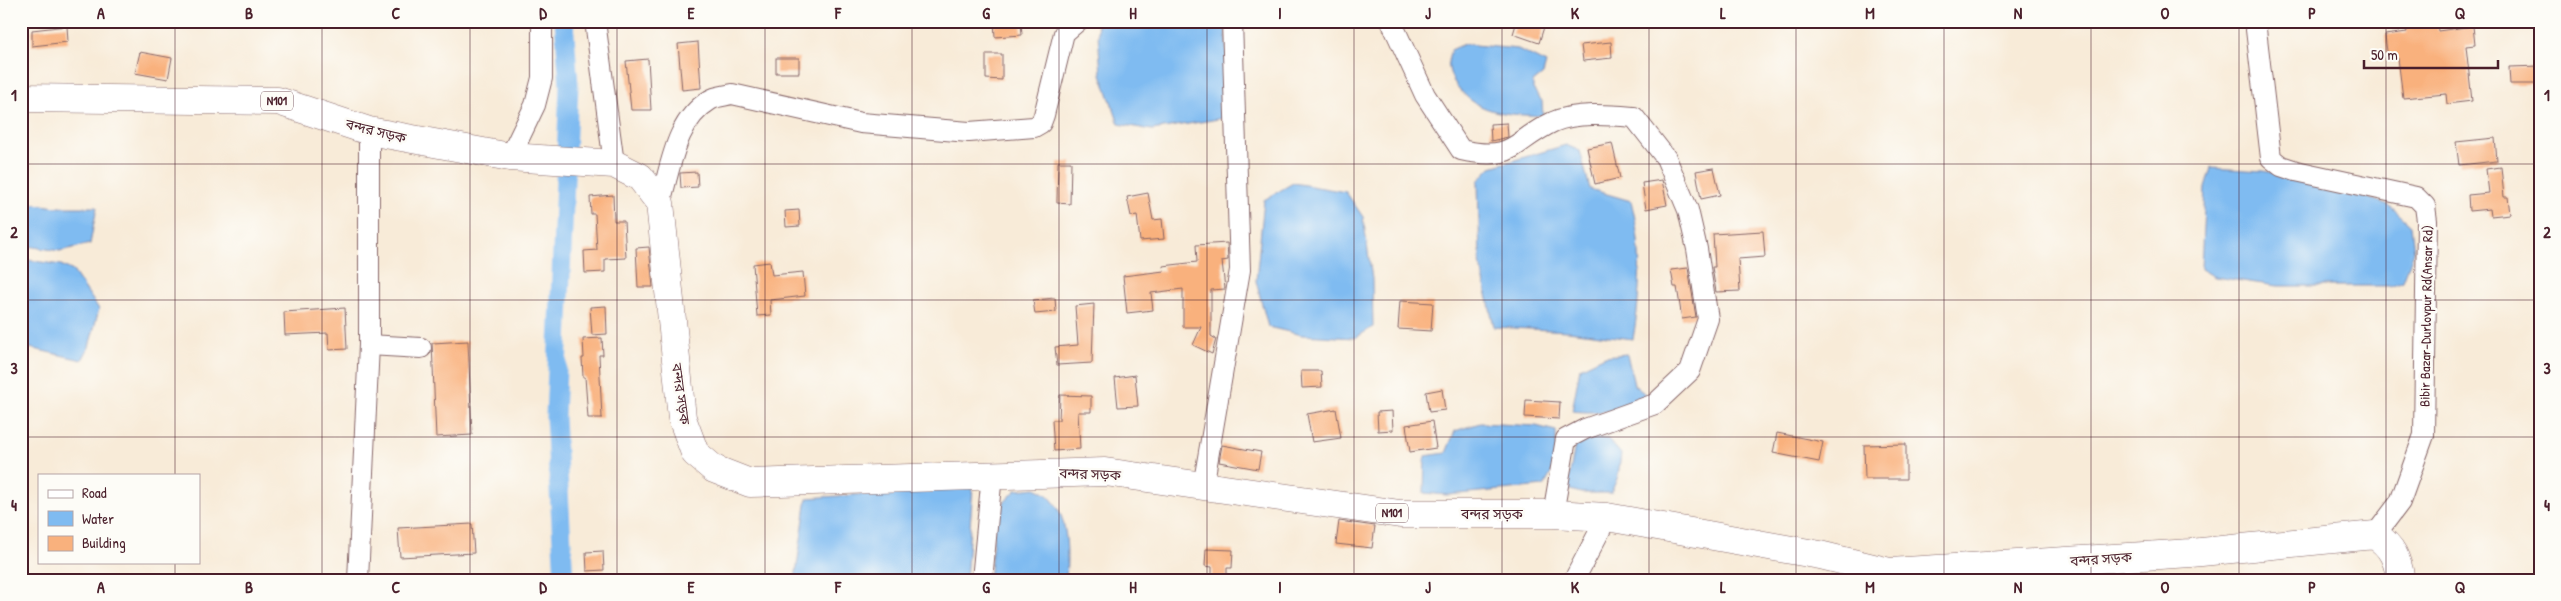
<svg xmlns="http://www.w3.org/2000/svg" width="2561" height="601" viewBox="0 0 2561 601" font-family="'Patrick Hand','Noto Sans Bengali',sans-serif">
  <style>
    .water { fill: #7fbbf1; stroke: #646d8e }
    .lines { fill: none; stroke-linecap: round; stroke-linejoin: round }
    .canal { stroke: #7fbbf1; stroke-width: 19 }
    .building { fill: #f9b17d }
    .minor-casing { stroke: #876668; stroke-width: 22 }
    .highway-casing { stroke: #876668; stroke-width: 29 }
    .minor { stroke: #fff; stroke-width: 20 }
    .highway { stroke: #fff; stroke-width: 28 }
    .grid { fill: none; stroke: #4a1f2b; stroke-width: 1; stroke-opacity: 0.55 }
    .labels { text-anchor: middle; stroke-width: 5; stroke-linejoin: round; paint-order: stroke }
    .shield { fill: #fdfcf7; stroke: #806168; stroke-width: 1 }
    .shield-label { font-size: 12px; font-weight: bold; fill: #4a1f2b }
    .street-label { font-size: 14px; fill: #4a1f2b; stroke: #fdfcf7 }
    .neatline { fill: none; stroke: #4a1f2b; stroke-width: 2 }
    .grid-label { font-size: 16px; text-anchor: middle; font-weight: bold; fill: #4a1f2b }
  </style>
  <rect width="100%" height="100%" fill="#fdfcf7"/>
  <filter id="ink" filterUnits="userSpaceOnUse"><feTurbulence type="fractalNoise" baseFrequency=".02" numOctaves="2"/><feDisplacementMap in="SourceGraphic" scale="10" xChannelSelector="R" yChannelSelector="G"/><feConvolveMatrix kernelMatrix="1 2 1 2 8 2 1 2 1" color-interpolation-filters="sRGB"/></filter>
  <filter id="wash" filterUnits="userSpaceOnUse"><feTurbulence type="fractalNoise" baseFrequency=".0096" numOctaves="4" result="noise"/><feDisplacementMap in="SourceGraphic" scale="20" xChannelSelector="R" yChannelSelector="G"/><feGaussianBlur stdDeviation="1.12" result="paint"/><feColorMatrix in="noise" values="0 0 0 0 0 0 0 0 0 0 0 0 0 0 0 0 0 1.4 0 .05"/><feComposite in="paint" operator="in"/></filter>
  <g filter="url(#wash)">
    <rect width="100%" height="100%" fill="#f8ebd8"/>
    <!-- water -->
    <g class="water">
      <polygon points="1097,21 1225,21 1230,117 1152,130 1119,124 1101,74"/>
      <path d="M1464 44 1518 49 1546 63 1543 74 1533 82V89L1542 101 1543 116C1506 114 1474 115 1453 80 1448 70 1447 60 1451 50Z"/>
      <path d="M1566 145 1580 151 1590 189 1631 201C1643 247 1641 292 1633 339L1568 331 1494 327 1480 262 1478 181 1491 167Z"/>
      <polygon points="2211,168 2264,171 2314,180 2389,205 2411,225 2414,252 2403,281 2390,286 2277,286 2215,277 2201,269 2205,187"/>
      <polygon points="1293,183 1346,192 1363,217 1372,279 1373,327 1355,338 1302,335 1268,327 1256,281 1264,200"/>
      <polygon points="21,202 56,207 97,207 90,244 60,251 21,245"/>
      <polygon points="21,259 61,265 73,271 99,309 89,347 82,360 21,346"/>
      <path d="M1627 354 1634 385 1650 398C1625 411 1600 414 1572 411L1580 368 1605 356Z"/>
      <polygon points="1480,423 1536,426 1556,431 1556,465 1544,486 1447,495 1424,493 1425,456 1446,453 1455,431"/>
      <polygon points="1588,436 1608,439 1621,454 1618,476 1611,493 1581,493 1567,489 1575,445"/>
      <polygon points="973,487 966,580 795,580 807,498"/>
      <path d="M1035 488C1070 501 1068 549 1066 580H989L996 511 1016 490Z"/>
    </g>
    <g class="lines">
      <!-- canal -->
      <polyline class="canal" points="564,580 555,417 569,85 564,21"/>
    </g>
    <g id="blocks">
      <!-- building -->
      <g class="building">
        <polygon points="994,21 1021,21 1022,35 995,37"/>
        <polygon points="1517,21 1526,21 1544,27 1539,43 1513,34"/>
        <polygon points="2437,24 2438,31 2473,26 2475,45 2466,46 2472,101 2447,104 2446,94 2403,98 2398,58 2388,60 2385,35 2407,32 2406,27"/>
        <polygon points="67,26 68,42 32,46 32,30"/>
        <polygon points="698,42 701,88 682,90 678,44"/>
        <polygon points="1611,42 1612,58 1583,61 1581,45"/>
        <polygon points="140,52 172,58 168,79 135,73"/>
        <polygon points="986,54 1002,54 1002,80 986,79"/>
        <rect x="776" y="58" width="23" height="15"/>
        <polygon points="648,59 651,110 631,110 626,61"/>
        <polygon points="2540,66 2540,84 2510,84 2509,67"/>
        <polygon points="1507,123 1508,137 1491,141 1490,124"/>
        <polygon points="2495,138 2497,161 2459,165 2456,142"/>
        <polygon points="1612,143 1620,178 1595,184 1587,148"/>
        <polygon points="1058,162 1071,162 1070,204 1057,203"/>
        <polygon points="2501,167 2504,197 2508,197 2510,214 2491,216 2490,209 2469,211 2468,195 2489,193 2486,169"/>
        <polygon points="1714,168 1720,195 1701,199 1696,171"/>
        <polygon points="697,172 698,187 681,188 680,173"/>
        <polygon points="1662,180 1667,205 1646,209 1642,183"/>
        <polygon points="1148,193 1153,220 1162,219 1164,239 1140,241 1137,215 1131,216 1127,197"/>
        <polygon points="613,195 614,221 624,221 626,258 605,259 605,272 585,273 584,251 597,250 595,214 591,214 590,197"/>
        <polygon points="799,210 800,226 786,227 785,211"/>
        <polygon points="1763,231 1765,257 1738,259 1740,291 1716,292 1712,267 1715,267 1713,234"/>
        <polygon points="1227,243 1228,260 1222,261 1225,289 1211,290 1211,336 1216,339 1212,354 1193,345 1201,327 1183,327 1183,289 1151,293 1153,310 1127,313 1123,276 1164,271 1163,266 1197,262 1196,245"/>
        <polygon points="649,247 653,287 638,287 636,248"/>
        <polygon points="770,262 772,275 803,272 805,296 770,300 771,315 757,316 753,264"/>
        <polygon points="1688,268 1696,317 1682,319 1677,287 1674,287 1671,270"/>
        <polygon points="1055,298 1056,312 1035,314 1033,300"/>
        <polygon points="1400,301 1433,303 1431,331 1398,329"/>
        <polygon points="1094,304 1092,363 1057,365 1055,347 1078,345 1075,306"/>
        <polygon points="606,306 607,334 592,335 590,307"/>
        <polygon points="345,308 347,349 329,350 328,333 285,335 284,312"/>
        <polygon points="602,338 603,355 599,355 602,418 588,418 585,377 583,377 582,358 584,358 583,339"/>
        <polygon points="468,341 472,435 436,437 432,343"/>
        <polygon points="1301,371 1321,371 1322,387 1302,388"/>
        <polygon points="1135,375 1138,406 1118,407 1115,378"/>
        <polygon points="1442,389 1445,410 1429,412 1426,392"/>
        <polygon points="1060,395 1091,396 1091,412 1078,412 1080,449 1054,451 1052,420 1059,420"/>
        <polygon points="1526,400 1560,402 1559,419 1525,417"/>
        <polygon points="1336,409 1341,438 1312,442 1307,414"/>
        <polygon points="1392,411 1393,430 1378,431 1377,412"/>
        <polygon points="1432,421 1436,448 1410,452 1406,425"/>
        <polygon points="1777,433 1823,442 1819,462 1773,453"/>
        <polygon points="1906,444 1906,479 1865,479 1864,445"/>
        <polygon points="1222,445 1261,452 1258,469 1219,462"/>
        <polygon points="1339,521 1375,526 1372,548 1336,544"/>
        <polygon points="472,524 474,553 400,557 398,528"/>
        <polygon points="1206,549 1233,550 1232,568 1227,568 1227,580 1212,580 1212,567 1205,566"/>
        <polygon points="603,551 604,570 587,571 586,552"/>
      </g>
    </g>
  </g>
  <g filter="url(#ink)">
    <use href="#blocks" fill-opacity="0" stroke="#876668" stroke-width="1"/>
    <g class="lines">
      <defs>
        <g id="minor">
          <polyline points="595,21 614,164"/>
          <path d="M1391 21 1425 95 1461 150C1516 162 1511 142 1553 122 1576 112 1610 115 1634 117L1666 158 1688 210 1697 249 1708 319 1690 371 1655 404 1585 429 1566 439 1553 514"/>
          <polyline points="2255,21 2271,158 2281,166 2296,171 2416,197 2425,206 2427,221 2424,435 2400,502 2375,535"/>
          <polyline points="510,157 535,105 542,78 542,21"/>
          <path d="M660 203C671 167 675 121 710 100 716 96 725 96 732 94L861 123 969 132 1034 127 1041 123 1044 115 1064 33 1078 21"/>
          <polyline points="369,345 421,348"/>
          <polyline points="1203,487 1240,270 1232,21"/>
          <polyline points="358,580 369,345 369,131"/>
          <polyline points="982,580 992,474"/>
          <polyline points="1574,580 1607,517"/>
        </g>
        <path id="highway" d="M21 98 278 101 369 131 510 157 614 164 640 177 660 203 682 418 695 453 714 469 750 483 1105 472 1400 514H1553L1607 517 1820 555 1890 572 2191 553 2375 535C2393 547 2397 559 2401 580"/>
      </defs>
      <!-- minor casing -->
      <use href="#minor" class="minor-casing"/>
      <!-- highway casing -->
      <use href="#highway" class="highway-casing"/>
      <!-- minor -->
      <use href="#minor" class="minor"/>
      <!-- highway -->
      <use href="#highway" class="highway"/>
    </g>
  </g>
  <!-- grid -->
  <path class="grid" d="M175 21V475M322 21V580M470 21V580M617 21V580M765 21V580M912 21V580M1059 21V580M1207 21V580M1354 21V580M1502 21V580M1649 21V580M1796 21V580M1944 21V580M2091 21V580M2239 21V580M2386 21V580M21 164H2540M21 300H2540M21 437H2540M175 562V580"/>
  <g class="labels">
    <!-- shield labels -->
    <g class="shield">
      <rect x="261" y="91.5" width="32" height="19" rx="4"/>
      <rect x="1376" y="503.5" width="32" height="19" rx="4"/>
    </g>
    <g class="shield-label">
      <text x="277" y="105">N101</text>
      <text x="1392" y="517">N101</text>
    </g>
    <!-- street labels -->
    <g class="street-label">
      <text transform="translate(376 131) rotate(14)" y="5">বন্দর সড়ক</text>
      <text transform="translate(2426 316) rotate(-89)" y="5">Bibir Bazar-Durlovpur Rd(Ansar Rd)</text>
      <text transform="translate(681 394) rotate(82)" y="5">বন্দর সড়ক</text>
      <text transform="translate(1090 474) rotate(2)" y="5">বন্দর সড়ক</text>
      <text x="1492" y="519">বন্দর সড়ক</text>
      <text transform="translate(2101 559) rotate(-4)" y="5">বন্দর সড়ক</text>
    </g>
  </g>
  <!-- margin -->
  <rect width="2561" height="601" fill="none" stroke="#fdfcf7" stroke-width="55"/>
  <!-- legend -->
  <rect x="38" y="474" width="162" height="90" fill="#fdfcf7" stroke="#b5a4a5"/>
  <rect x="48" y="490" width="25" height="8" fill="#ffffff" stroke="#b5a4a5"/>
  <text x="82" y="498" font-size="15" fill="#4a1f2b">Road</text>
  <rect x="48" y="511" width="25" height="15" fill="#7fbbf1" stroke="#b5a4a5"/>
  <text x="82" y="524" font-size="15" fill="#4a1f2b">Water</text>
  <rect x="48" y="536" width="25" height="15" fill="#f9b17d" stroke="#b5a4a5"/>
  <text x="82" y="548" font-size="15" fill="#4a1f2b">Building</text>
  <!-- scale -->
  <path d="M2364 60v8h134v-8" fill="none" stroke="#4a1f2b" stroke-width="2.5"/>
  <text x="2371" y="60" font-size="15" fill="#4a1f2b" stroke="#fdfcf7" stroke-width="4" paint-order="stroke">50 m</text>
  <rect x="28" y="28" width="2506" height="546" class="neatline"/>
  <g class="grid-label">
    <text x="101" y="19">A</text>
    <text x="249" y="19">B</text>
    <text x="396" y="19">C</text>
    <text x="543" y="19">D</text>
    <text x="691" y="19">E</text>
    <text x="838" y="19">F</text>
    <text x="986" y="19">G</text>
    <text x="1133" y="19">H</text>
    <text x="1280" y="19">I</text>
    <text x="1428" y="19">J</text>
    <text x="1575" y="19">K</text>
    <text x="1723" y="19">L</text>
    <text x="1870" y="19">M</text>
    <text x="2018" y="19">N</text>
    <text x="2165" y="19">O</text>
    <text x="2312" y="19">P</text>
    <text x="2460" y="19">Q</text>
    <text x="14" y="101">1</text>
    <text x="2547" y="101">1</text>
    <text x="14" y="238">2</text>
    <text x="2547" y="238">2</text>
    <text x="14" y="374">3</text>
    <text x="2547" y="374">3</text>
    <text x="14" y="511">4</text>
    <text x="2547" y="511">4</text>
    <text x="101" y="593">A</text>
    <text x="249" y="593">B</text>
    <text x="396" y="593">C</text>
    <text x="543" y="593">D</text>
    <text x="691" y="593">E</text>
    <text x="838" y="593">F</text>
    <text x="986" y="593">G</text>
    <text x="1133" y="593">H</text>
    <text x="1280" y="593">I</text>
    <text x="1428" y="593">J</text>
    <text x="1575" y="593">K</text>
    <text x="1723" y="593">L</text>
    <text x="1870" y="593">M</text>
    <text x="2018" y="593">N</text>
    <text x="2165" y="593">O</text>
    <text x="2312" y="593">P</text>
    <text x="2460" y="593">Q</text>
  </g>
</svg>
